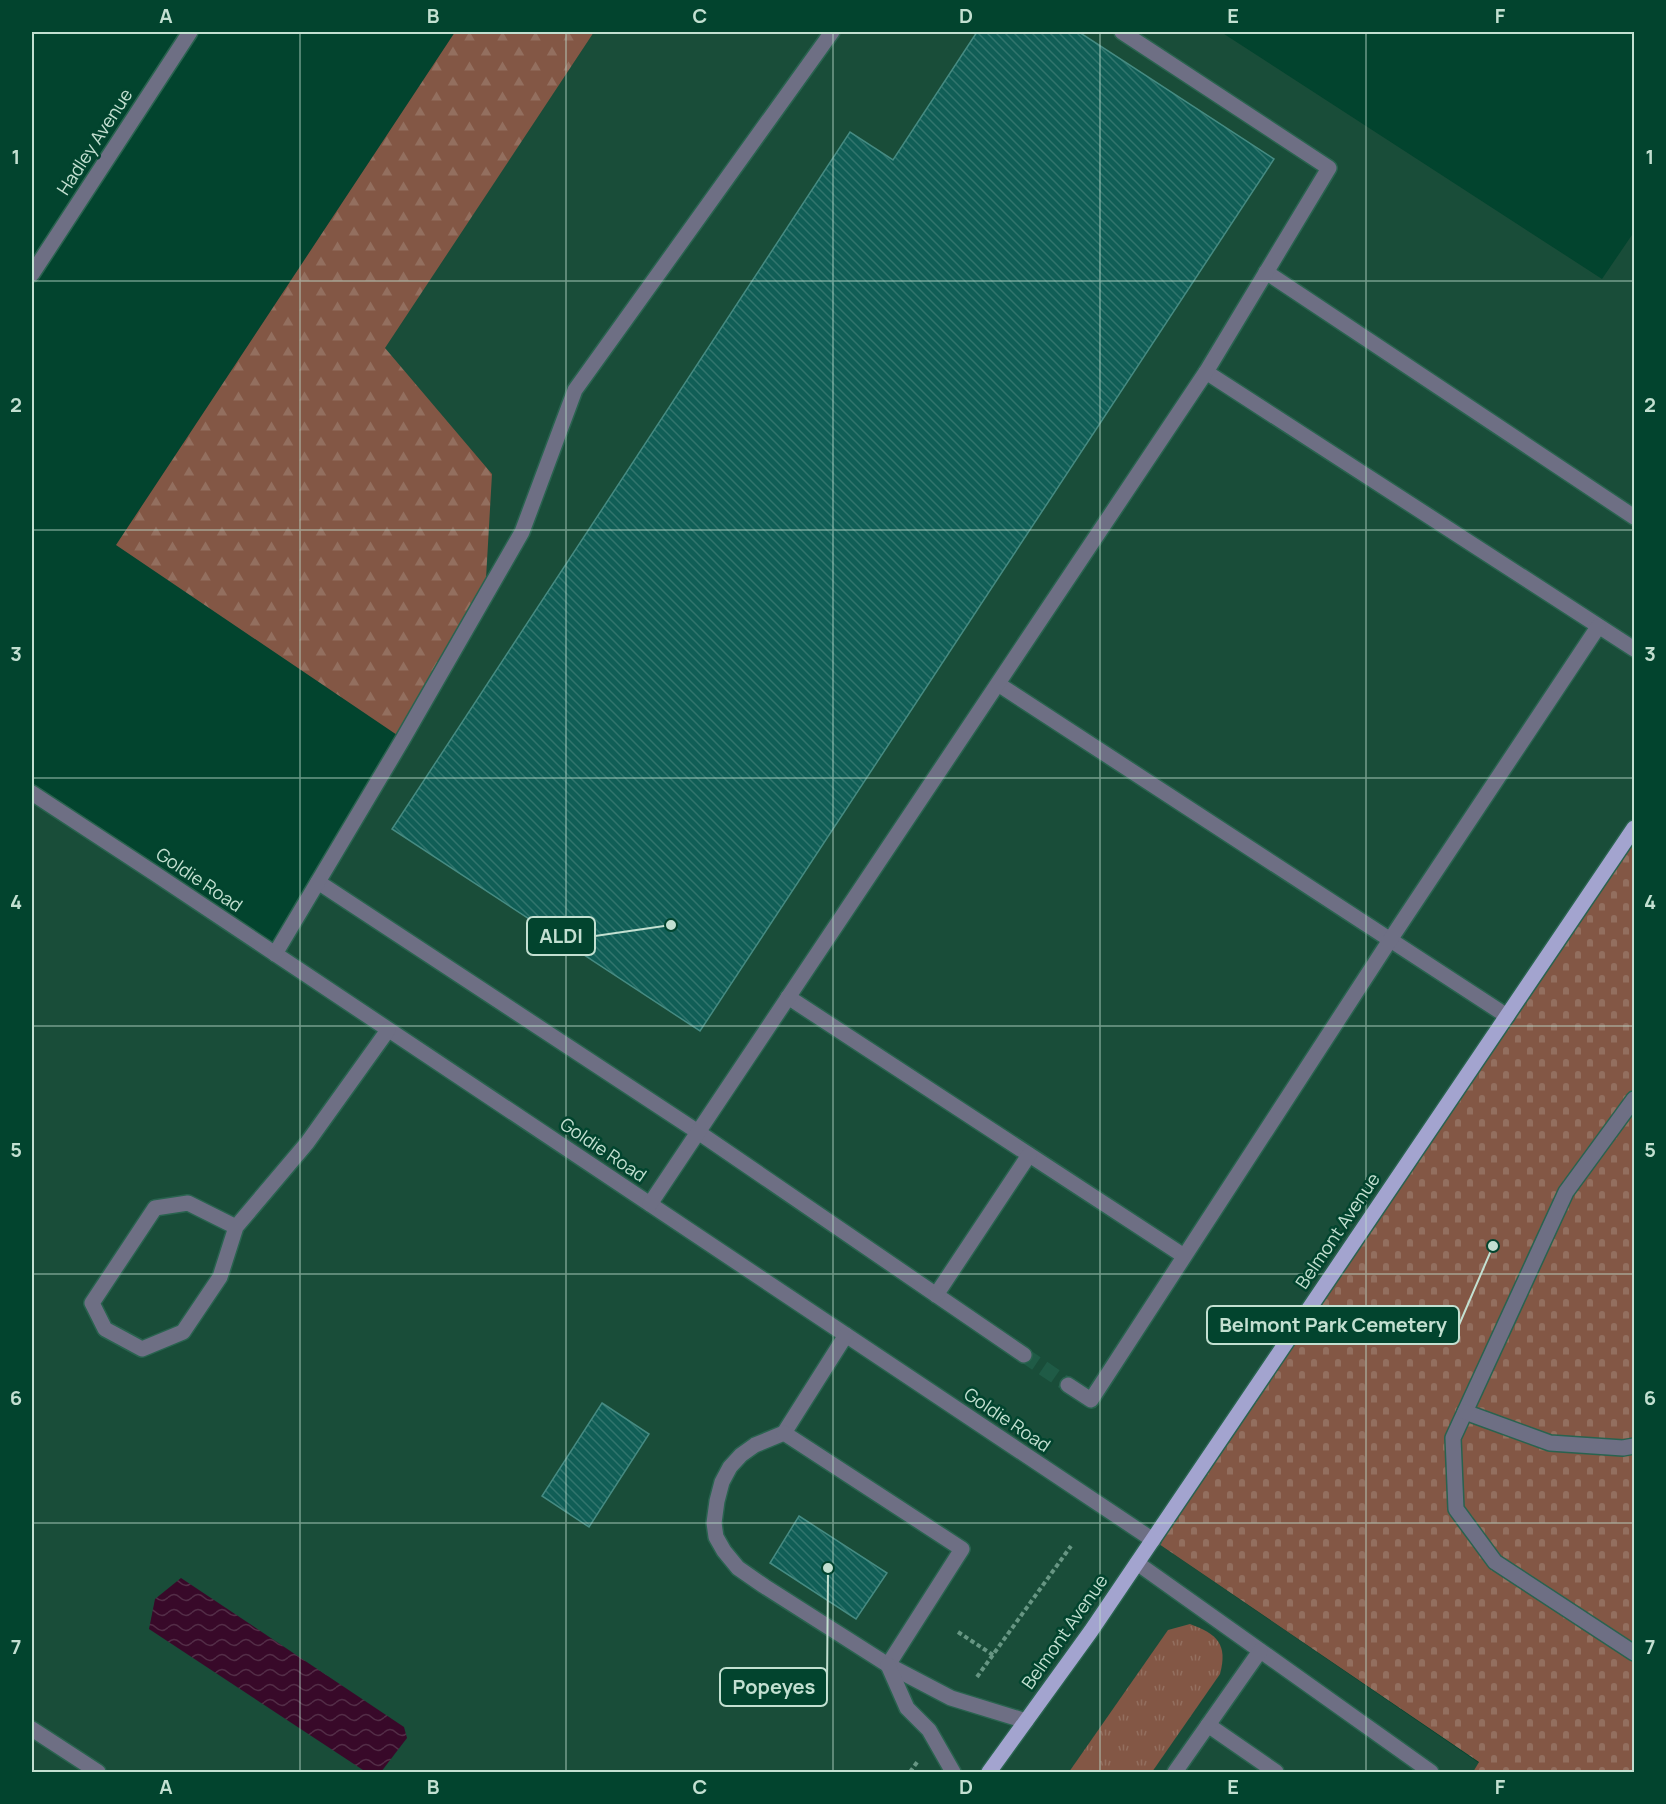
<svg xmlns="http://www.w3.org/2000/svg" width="1666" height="1804" viewBox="0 0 1666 1804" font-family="Manrope,sans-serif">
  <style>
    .built { fill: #194d39 }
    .grass { fill: url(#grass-tufts) }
    .forest { fill: url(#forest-firs) }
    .cemetery { fill: url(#cemetery-stones) }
    .water { fill: url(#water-waves) }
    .building { fill: url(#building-back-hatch); stroke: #468b82; stroke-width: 1.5 }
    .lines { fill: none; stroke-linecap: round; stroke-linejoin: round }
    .minor-tunnel { stroke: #1f5b46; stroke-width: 15; stroke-dasharray: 15 8; stroke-linecap: butt }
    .minor-casing { stroke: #29634f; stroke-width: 18 }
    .major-casing { stroke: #29634f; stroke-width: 18 }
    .path { stroke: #679683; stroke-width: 4; stroke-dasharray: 4.5 3; stroke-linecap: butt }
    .minor { stroke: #6e6f84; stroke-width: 15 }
    .major { stroke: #a3a4cf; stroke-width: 15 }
    .grid { fill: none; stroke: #c3e0d1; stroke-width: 1.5; stroke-opacity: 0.55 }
    .labels { text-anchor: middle; stroke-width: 5; stroke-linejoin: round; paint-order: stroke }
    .street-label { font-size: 18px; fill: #c3e0d1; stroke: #02442e }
    .leader { fill: none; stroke: #c3e0d1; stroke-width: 2 }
    .callout-dot { fill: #c3e0d1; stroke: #02442e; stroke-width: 2 }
    .callout { fill: #02442e; stroke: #c3e0d1; stroke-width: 2 }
    .callout-label { font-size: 20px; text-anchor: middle; font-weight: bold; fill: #c3e0d1 }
    .neatline { fill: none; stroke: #c3e0d1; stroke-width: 2 }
    .grid-label { font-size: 20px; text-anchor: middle; font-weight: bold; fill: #c3e0d1 }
  </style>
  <defs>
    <pattern id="grass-tufts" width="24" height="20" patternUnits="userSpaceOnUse" patternTransform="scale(1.5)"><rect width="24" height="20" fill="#835745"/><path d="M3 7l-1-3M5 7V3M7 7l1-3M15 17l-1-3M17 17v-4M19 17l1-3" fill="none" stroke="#936f5f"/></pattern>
    <pattern id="forest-firs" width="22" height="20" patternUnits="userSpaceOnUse" patternTransform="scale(1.5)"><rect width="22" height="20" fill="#835745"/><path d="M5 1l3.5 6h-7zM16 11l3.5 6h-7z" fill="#936f5f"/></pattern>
    <pattern id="cemetery-stones" width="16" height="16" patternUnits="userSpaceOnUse" patternTransform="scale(1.5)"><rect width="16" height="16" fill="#835745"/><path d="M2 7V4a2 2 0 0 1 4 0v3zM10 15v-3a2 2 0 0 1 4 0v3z" fill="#936f5f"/></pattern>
    <pattern id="water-waves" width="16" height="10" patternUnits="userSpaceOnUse" patternTransform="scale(1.5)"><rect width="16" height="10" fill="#380929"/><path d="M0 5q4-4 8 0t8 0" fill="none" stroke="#532d47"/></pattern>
    <pattern id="building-back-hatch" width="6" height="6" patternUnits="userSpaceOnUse" patternTransform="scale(1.5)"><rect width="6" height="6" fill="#105e56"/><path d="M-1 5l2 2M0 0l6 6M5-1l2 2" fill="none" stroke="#31756d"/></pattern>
  </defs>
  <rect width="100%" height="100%" fill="#02442e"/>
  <!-- built -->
  <polygon class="built" points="594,32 1221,32 1602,279 1634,232 1634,828 1153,1540 1479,1763 1473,1772 32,1772 32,793 275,954 403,739 492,474 384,348"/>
  <!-- grass -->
  <path class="grass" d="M1190 1624C1217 1634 1228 1644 1220 1674L1152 1772H1069L1168 1630Z"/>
  <!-- forest -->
  <polygon class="forest" points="455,32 594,32 385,348 492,474 485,596 403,739 116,545"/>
  <!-- cemetery -->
  <polygon class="cemetery" points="1634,828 1634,1772 1473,1772 1479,1762 1153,1540"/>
  <!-- water -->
  <polygon class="water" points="181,1578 404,1727 407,1738 381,1772 366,1772 149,1629 155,1599"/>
  <!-- building -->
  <g class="building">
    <polygon points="977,32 1079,32 1274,159 700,1031 392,829 850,132 893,160"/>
    <polygon points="602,1403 649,1434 589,1527 542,1496"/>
    <polygon points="799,1516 887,1573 856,1619 770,1563"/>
  </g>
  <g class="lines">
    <!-- minor-tunnel -->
    <polyline class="minor-tunnel" points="1024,1355 1068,1385"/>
    <defs>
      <g id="minor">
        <polyline points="1266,272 1634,517"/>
        <polyline points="32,274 190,32"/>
        <polyline points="1206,372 1634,649"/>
        <polyline points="998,684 1507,1016"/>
        <polyline points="32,793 154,873 1153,1540"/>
        <polyline points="318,882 698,1132 1024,1355"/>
        <polyline points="275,954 403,739 522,532 575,390 832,32"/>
        <polyline points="788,997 1184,1256"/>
        <polyline points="1634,1099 1566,1192 1453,1438 1456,1509 1495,1562 1634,1653"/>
        <polyline points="650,1204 1206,372 1329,168 1122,32"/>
        <polyline points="236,1227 188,1203 155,1208 92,1303 105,1329 142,1349 183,1332 220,1277 236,1227 307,1143 388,1030"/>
        <polyline points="936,1295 1029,1155"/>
        <polyline points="846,1335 784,1433 755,1445 741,1455 730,1467 722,1482 717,1501 714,1523 716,1537 724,1551 738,1568 764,1586 888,1665 951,1698 1026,1721"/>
        <polyline points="1068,1385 1091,1400 1390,940 1598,627"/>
        <polyline points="1465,1412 1550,1443 1623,1448 1634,1446"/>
        <polyline points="784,1433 962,1549 888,1665"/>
        <polyline points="1137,1563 1431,1772"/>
        <polyline points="888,1665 907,1708 929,1730 953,1772"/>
        <polyline points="1208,1725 1276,1772"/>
        <polyline points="32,1729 98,1772"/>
        <polyline points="1175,1772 1260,1651"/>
      </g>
      <polyline id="major" points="989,1772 1091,1631 1634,828"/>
    </defs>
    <!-- minor casing -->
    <use href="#minor" class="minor-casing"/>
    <!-- major casing -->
    <use href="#major" class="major-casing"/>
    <!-- path -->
    <g class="path">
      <polyline points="958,1632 993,1655"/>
      <polyline points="977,1677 1071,1546"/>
      <polyline points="910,1772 918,1761"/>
    </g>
    <!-- minor -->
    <use href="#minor" class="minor"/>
    <!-- major -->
    <use href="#major" class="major"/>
  </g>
  <!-- grid -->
  <path class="grid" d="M300 32V1772M566 32V1772M833 32V1772M1100 32V1772M1366 32V1772M32 281H1634M32 530H1634M32 778H1634M32 1026H1634M32 1274H1634M32 1523H1634"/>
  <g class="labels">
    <!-- street labels -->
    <g class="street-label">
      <text transform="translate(95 142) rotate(-57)" y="6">Hadley Avenue</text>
      <text transform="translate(199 880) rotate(34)" y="6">Goldie Road</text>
      <text transform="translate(603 1150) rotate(34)" y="6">Goldie Road</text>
      <text transform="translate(1338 1231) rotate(-56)" y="6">Belmont Avenue</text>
      <text transform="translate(1007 1420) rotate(34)" y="6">Goldie Road</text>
      <text transform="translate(1065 1632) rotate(-55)" y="6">Belmont Avenue</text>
    </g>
  </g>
  <!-- callouts -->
  <path class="leader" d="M671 925L595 936M1493 1246L1459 1325M828 1568L827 1687"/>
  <g class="callout-dot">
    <circle cx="671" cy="925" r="6"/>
    <circle cx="1493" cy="1246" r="6"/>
    <circle cx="828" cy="1568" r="6"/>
  </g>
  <g class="callout">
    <rect x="527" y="917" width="68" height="38" rx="6"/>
    <rect x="1207" y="1306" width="252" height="38" rx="6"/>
    <rect x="720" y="1668" width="107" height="38" rx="6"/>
  </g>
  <g class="callout-label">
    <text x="561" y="943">ALDI</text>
    <text x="1333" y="1332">Belmont Park Cemetery</text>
    <text x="774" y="1694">Popeyes</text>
  </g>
  <!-- border -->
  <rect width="1666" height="1804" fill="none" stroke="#02442e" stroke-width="66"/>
  <rect x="33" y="33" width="1600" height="1738" class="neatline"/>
  <g class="grid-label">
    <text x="166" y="23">A</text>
    <text x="433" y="23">B</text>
    <text x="700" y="23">C</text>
    <text x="966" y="23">D</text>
    <text x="1233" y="23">E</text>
    <text x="1500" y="23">F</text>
    <text x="16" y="164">1</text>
    <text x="1650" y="164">1</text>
    <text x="16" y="412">2</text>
    <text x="1650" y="412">2</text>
    <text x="16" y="661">3</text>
    <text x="1650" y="661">3</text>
    <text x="16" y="909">4</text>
    <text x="1650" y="909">4</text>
    <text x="16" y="1157">5</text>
    <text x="1650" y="1157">5</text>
    <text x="16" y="1405">6</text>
    <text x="1650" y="1405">6</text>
    <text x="16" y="1654">7</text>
    <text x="1650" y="1654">7</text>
    <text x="166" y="1794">A</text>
    <text x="433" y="1794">B</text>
    <text x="700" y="1794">C</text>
    <text x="966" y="1794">D</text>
    <text x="1233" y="1794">E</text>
    <text x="1500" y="1794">F</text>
  </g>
</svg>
